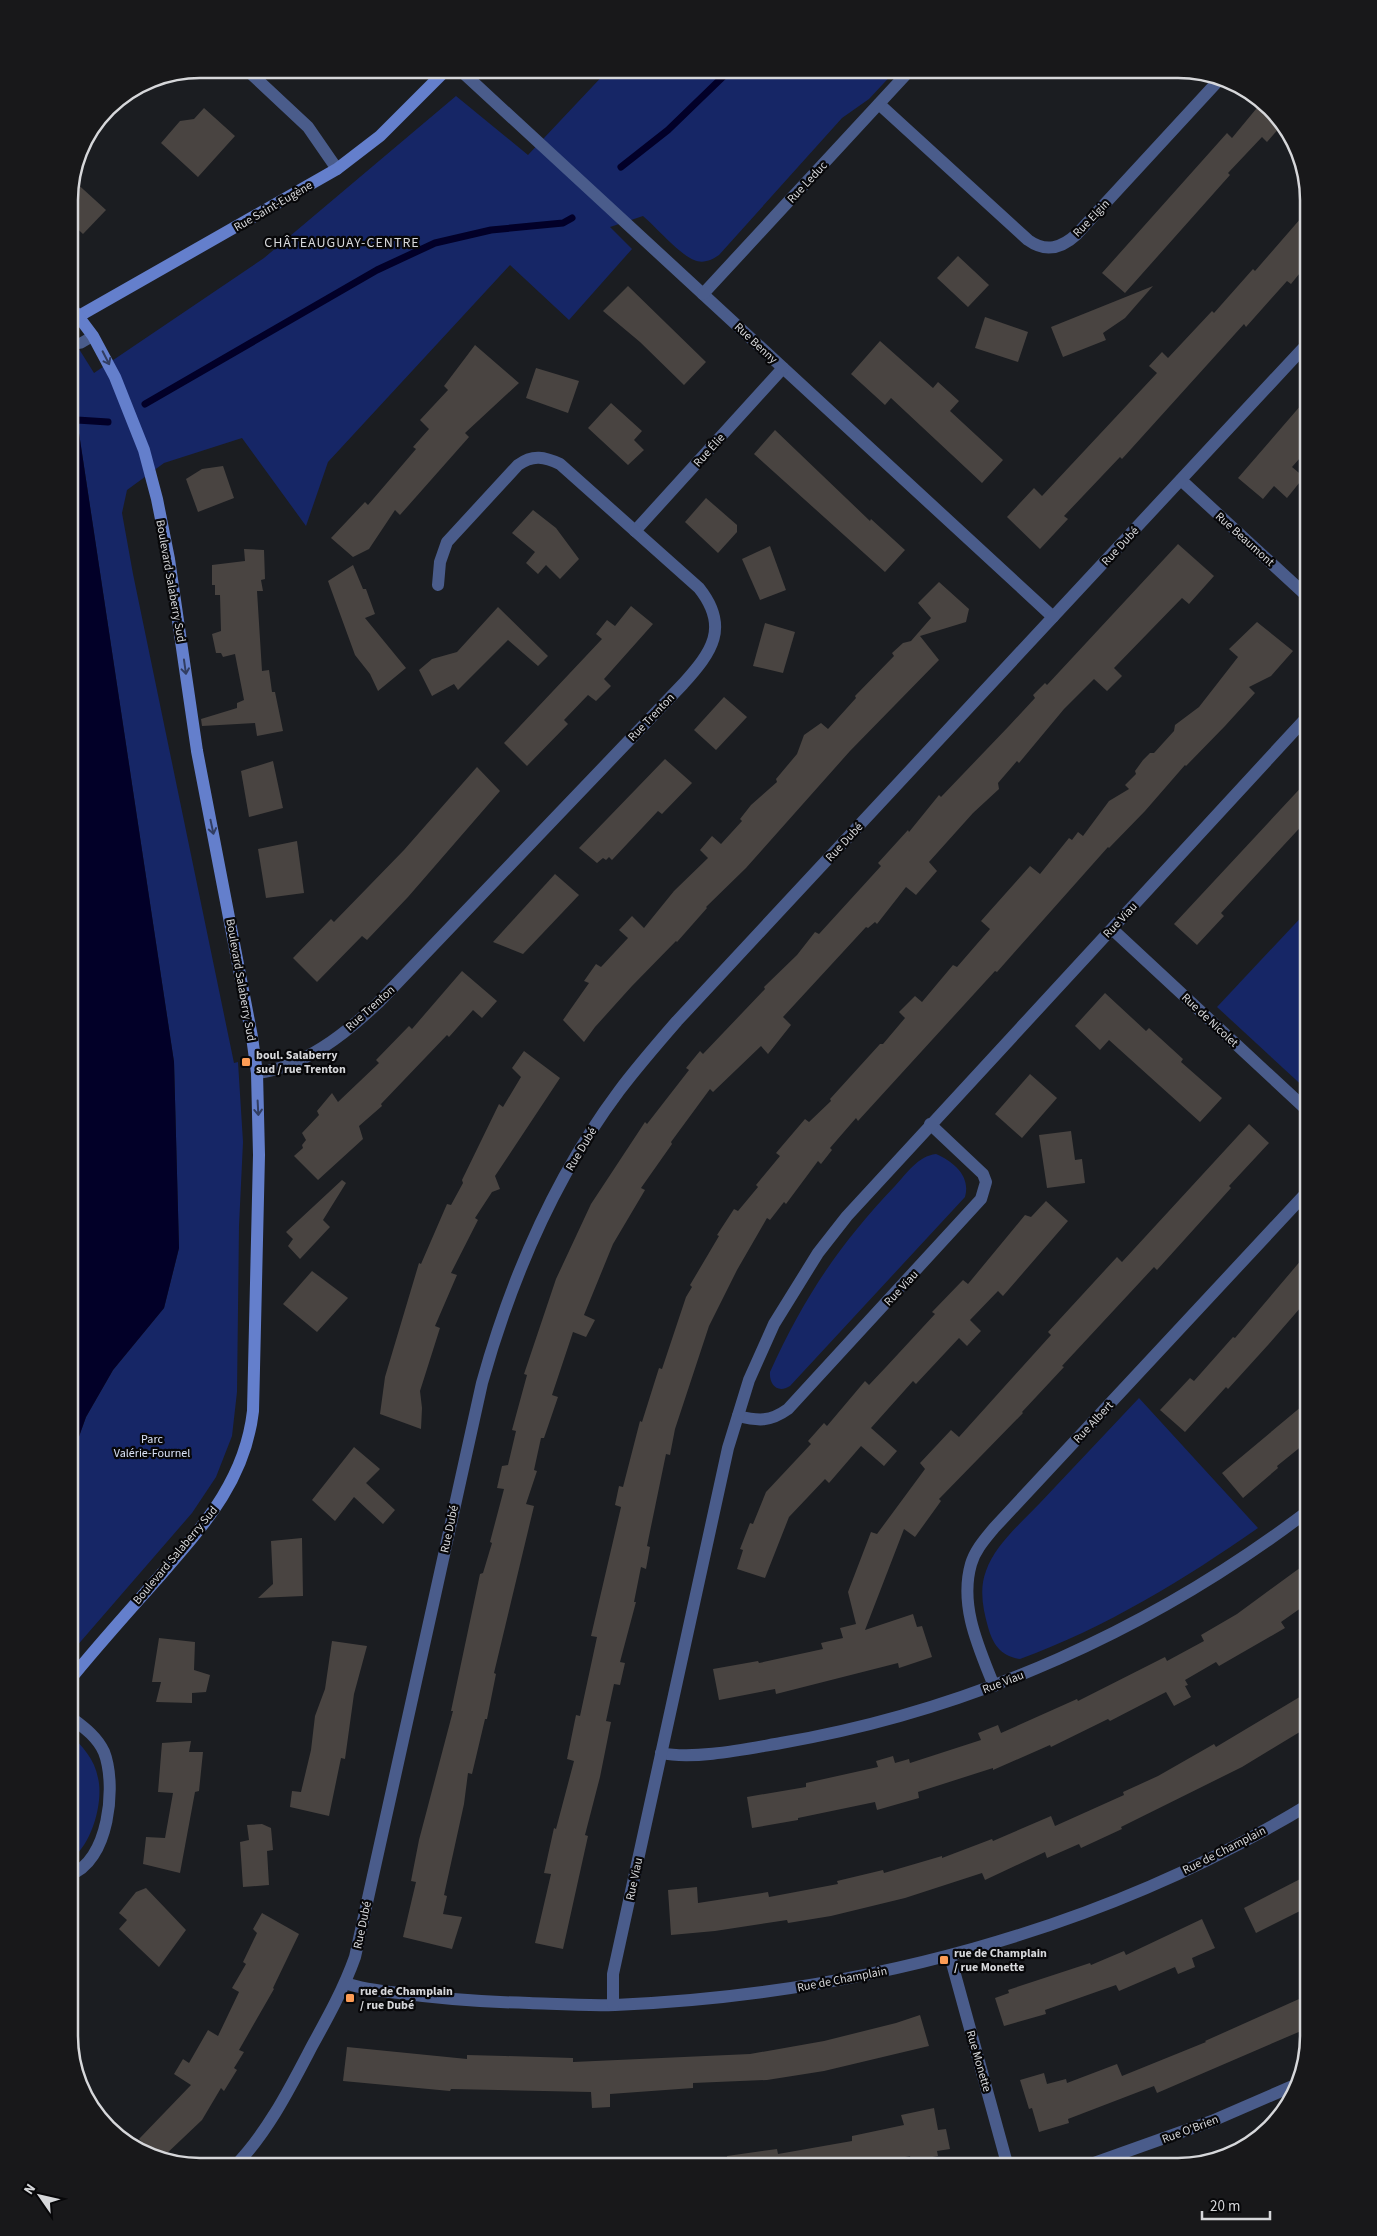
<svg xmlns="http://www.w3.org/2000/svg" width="1377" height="2236" viewBox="0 0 1377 2236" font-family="'Source Sans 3',sans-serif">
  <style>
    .green { fill: #162666 }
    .water { fill: #020028 }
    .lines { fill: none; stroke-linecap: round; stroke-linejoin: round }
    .stream { stroke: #020028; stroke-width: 7 }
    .building { fill: #494441 }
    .lane { stroke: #4a5c8b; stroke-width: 11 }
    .street { stroke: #4a5c8b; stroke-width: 12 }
    .secondary { stroke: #647fcc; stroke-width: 12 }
    .oneway { stroke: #313d61 }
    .poi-dot { fill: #fd9c55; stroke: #070709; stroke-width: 2 }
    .labels { text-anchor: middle; stroke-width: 4.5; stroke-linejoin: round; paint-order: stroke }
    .street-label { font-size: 12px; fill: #d6d7da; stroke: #070709 }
    .poi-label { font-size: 12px; font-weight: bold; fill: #d6d7da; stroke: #070709; text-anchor: start }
    .park-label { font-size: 12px; fill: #dae2f7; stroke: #070709 }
    .neighbourhood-label { font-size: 14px; letter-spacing: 1px; fill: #d6d7da; stroke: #070709 }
    .rim { fill: none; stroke: #d6d7da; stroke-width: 2.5 }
  </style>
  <rect width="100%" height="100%" fill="#1b1d21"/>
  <!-- green -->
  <g class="green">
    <path d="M609 69H897L869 99 842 118 719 255C712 260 703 264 694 260 679 254 656 227 643 216L610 227 632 249 569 320 510 265 328 462 306 526 242 438 164 463 127 490 122 513 133 574 234 1063 238 1062 243 1142 239 1226 237 1392 232 1436 216 1477 192 1513 69 1655V1519L71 1515 69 1509V1472L72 1456 86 1417 113 1370 164 1308 179 1248 174 1062 77 420H69V333L94 373 264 258 456 96 528 155Z"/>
    <polygon points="1308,910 1308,1091 1217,1007"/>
    <path d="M936 1154C954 1162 971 1176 965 1197L790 1386C777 1394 769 1384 770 1372 804 1297 839 1245 895 1186 907 1173 918 1156 936 1154Z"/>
    <path d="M1139 1398 1258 1528C1185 1579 1105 1628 1020 1659 1001 1656 993 1645 988 1627 983 1609 979 1589 986 1571 995 1545 1021 1523 1040 1503 1073 1468 1106 1433 1139 1398Z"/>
    <path d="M69 1734C82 1745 95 1760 98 1778 104 1802 91 1848 69 1860Z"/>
  </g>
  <!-- water -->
  <polygon class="water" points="69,420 77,420 174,1062 179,1248 164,1308 113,1370 86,1417 72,1456 69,1472"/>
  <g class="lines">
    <!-- stream -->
    <g class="stream">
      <polyline points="621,167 668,130 731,69"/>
      <polyline points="145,404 377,270 435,243 491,230 563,223 572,218"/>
      <polyline points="70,425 77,420 108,422"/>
    </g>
  </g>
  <!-- building -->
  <g class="building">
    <polygon points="1261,103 1281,126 1267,142 1262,137 1228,173 1230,175 1125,293 1102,273 1227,133 1232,138"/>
    <polygon points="204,108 235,136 198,177 161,143 180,121 194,119"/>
    <polygon points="72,179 106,210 83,234 69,221 69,191"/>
    <polygon points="1308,210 1308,263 1291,284 1287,281 1246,327 1244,324 1122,459 1120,457 1064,516 1068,519 1040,549 1007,517 1034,488 1042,496 1157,373 1149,366 1162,352 1168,358 1212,311 1214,313 1253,269 1255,271"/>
    <polygon points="958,256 989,285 968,307 937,278"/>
    <polygon points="628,286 706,362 684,385 640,342 603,311"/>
    <polygon points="1153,286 1125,318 1103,333 1106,340 1063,357 1051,327"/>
    <polygon points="985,317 1028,332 1018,362 975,348"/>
    <polygon points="880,341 933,388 938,382 959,401 950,411 1003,460 982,483 891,398 885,405 851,374"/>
    <polygon points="475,345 519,383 465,433 469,437 400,515 395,510 369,549 353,557 331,538 365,502 368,505 416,449 413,447 429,429 420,420 448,390 444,386"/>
    <polygon points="536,368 579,381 568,413 526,398"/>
    <polygon points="1308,397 1308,449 1292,467 1304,477 1287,498 1274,486 1263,499 1238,478"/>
    <polygon points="611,403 642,431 634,440 644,450 628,465 588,428"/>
    <polygon points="775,430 870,521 871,519 905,550 885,572 754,454"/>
    <polygon points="223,466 234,498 198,512 186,479 202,469"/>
    <polygon points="706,498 737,525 737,532 718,553 685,522"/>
    <polygon points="533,510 556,528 579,559 560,579 546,565 538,574 526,563 535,552 512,533"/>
    <polygon points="1178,544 1214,576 1189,604 1182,598 1114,668 1122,676 1107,691 1094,679 1064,709 1019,763 1017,761 998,783 999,789 973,813 929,862 937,871 916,895 906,887 877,924 875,922 868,928 866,927 783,1017 791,1025 768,1054 761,1046 713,1092 710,1089 671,1142 672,1144 641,1188 645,1190 613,1244 584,1315 595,1320 586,1337 573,1332 552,1395 558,1397 544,1438 541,1438 534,1470 537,1471 526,1504 534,1506 494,1673 496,1674 487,1719 485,1719 472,1774 468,1773 464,1804 444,1895 447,1896 443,1914 462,1917 452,1949 403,1937 416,1882 411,1881 419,1840 453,1711 451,1711 480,1574 483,1573 492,1543 490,1542 504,1489 497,1488 502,1466 508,1465 516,1431 512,1430 527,1375 524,1374 556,1279 591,1204 645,1122 647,1124 689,1070 686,1068 700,1051 703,1054 765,989 764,987 797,955 815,932 819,934 881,866 878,863 908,830 909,832 939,795 941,797 1009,726 1035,698 1033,695 1045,683 1047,685"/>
    <polygon points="770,546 786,590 760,600 742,559"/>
    <polygon points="244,549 264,550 265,579 261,580 263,591 257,591 262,671 269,670 272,692 275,692 283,731 257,736 255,723 202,726 201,719 237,708 237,703 244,700 235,654 223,657 221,653 216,653 212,634 221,631 220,595 215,595 215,585 212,585 212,565 245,561"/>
    <polygon points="353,565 363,589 366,589 375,614 365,618 406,668 378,691 370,674 355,655 328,581"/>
    <polygon points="939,582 969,609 966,622 920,636 939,660 850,751 746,868 706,907 707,908 677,942 676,941 632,986 595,1027 584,1042 563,1020 589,983 584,981 596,964 601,967 628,938 619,930 632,916 644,928 674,891 708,858 700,850 712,836 721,844 742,821 740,819 751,805 777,782 776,779 797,754 804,735 821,723 828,729 856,698 855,696 894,656 892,653 903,643 911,641 931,618 918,603"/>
    <polygon points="631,606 653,624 604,679 611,686 596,701 588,695 564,720 568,724 527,766 504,743 602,639 596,634 607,620 615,626"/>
    <polygon points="498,607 548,656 538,666 508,640 458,690 454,684 432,696 419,670 432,659 457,652"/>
    <polygon points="1257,622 1293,651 1271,676 1249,687 1255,693 1225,726 1186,766 1185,765 1145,811 1109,848 1108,847 997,972 995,971 858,1121 856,1118 830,1148 832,1150 821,1164 818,1161 786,1204 784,1202 770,1220 767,1218 737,1270 709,1326 675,1429 670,1455 666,1454 647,1546 650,1547 646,1569 641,1567 634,1602 636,1602 620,1662 625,1663 620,1685 614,1684 606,1721 611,1722 600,1777 585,1835 588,1836 563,1949 535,1943 551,1874 544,1873 554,1828 556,1829 574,1761 567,1759 576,1715 580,1716 597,1637 591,1636 621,1507 615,1505 619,1486 623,1487 640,1421 642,1422 659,1368 662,1369 686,1297 692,1287 690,1285 719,1236 717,1235 734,1209 738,1211 758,1187 756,1185 780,1156 776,1153 805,1119 809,1122 831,1101 830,1099 880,1044 883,1044 905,1018 899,1012 915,996 922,1002 953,965 957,967 990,929 981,921 1030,866 1040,874 1069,838 1072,840 1078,832 1083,836 1109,801 1129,789 1125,785 1136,774 1135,771 1143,760 1150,753 1154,753 1174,731 1175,725 1199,707 1238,657 1229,649"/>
    <polygon points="765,623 795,632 783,673 753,666"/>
    <polygon points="724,697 747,717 716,750 694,730"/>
    <polygon points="665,759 692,783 662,814 658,811 612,860 609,857 606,860 603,858 597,863 579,848"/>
    <polygon points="273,761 283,808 249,817 241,771"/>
    <polygon points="477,767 500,791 408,897 367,940 362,936 317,982 293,958 331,919 334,922 404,850"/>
    <polygon points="1308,780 1308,819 1221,913 1224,916 1197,945 1174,924"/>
    <polygon points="297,841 304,893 266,898 258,849"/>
    <polygon points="555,874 579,895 523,954 493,942"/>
    <polygon points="462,971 497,1001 482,1018 473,1010 449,1037 447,1035 381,1104 382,1106 359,1126 363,1139 318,1180 294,1156 303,1148 302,1145 306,1140 302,1133 319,1115 317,1111 332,1093 338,1102 379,1063 376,1060 409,1026 412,1029"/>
    <polygon points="1105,993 1146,1031 1149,1028 1183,1059 1181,1062 1222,1098 1200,1122 1109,1040 1100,1050 1075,1026"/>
    <polygon points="524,1051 560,1078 495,1176 500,1189 492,1192 475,1218 478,1220 451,1273 457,1275 435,1326 440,1328 420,1391 422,1408 421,1429 380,1414 385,1377 419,1263 421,1264 447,1204 451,1205 463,1183 462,1180 499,1104 503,1107 521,1077 512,1068"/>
    <polygon points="1030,1074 1057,1098 1022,1138 995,1114"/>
    <polygon points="1249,1124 1269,1143 1229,1186 1231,1188 1157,1270 1154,1267 1062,1366 1064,1367 1022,1412 1023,1413 939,1499 941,1501 915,1537 904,1529 865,1630 913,1614 917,1627 922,1626 932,1657 899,1668 898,1663 776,1694 775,1689 719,1700 713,1669 758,1661 759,1663 823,1649 821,1643 843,1638 840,1628 856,1624 848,1592 871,1532 877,1534 925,1469 920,1463 951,1430 959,1437 1051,1335 1048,1332 1117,1257 1122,1262"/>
    <polygon points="1071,1131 1075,1160 1082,1159 1085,1183 1047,1188 1039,1135"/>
    <polygon points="342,1180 346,1183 323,1220 330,1227 300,1259 288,1246 293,1239 286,1232"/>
    <polygon points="1046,1201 1068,1221 1003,1296 998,1291 970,1320 981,1331 967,1346 959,1338 916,1384 913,1381 871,1428 897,1451 884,1466 861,1446 829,1483 825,1479 789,1517 765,1578 737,1569 743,1550 740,1549 750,1523 753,1524 766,1492 811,1444 808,1441 824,1423 827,1426 865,1381 869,1385 886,1367 935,1314 932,1312 963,1280 968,1284 1025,1215 1031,1217"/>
    <polygon points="1308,1252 1308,1299 1268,1345 1228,1389 1226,1387 1185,1432 1160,1410 1190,1378 1194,1381 1233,1337 1235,1338"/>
    <polygon points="312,1271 348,1298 317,1332 283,1304"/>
    <polygon points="1308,1401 1308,1441 1277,1466 1278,1468 1243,1498 1222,1473"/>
    <polygon points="354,1447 380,1469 366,1483 395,1510 383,1524 354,1497 335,1521 312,1500"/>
    <polygon points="302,1538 303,1596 258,1598 273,1584 271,1541"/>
    <polygon points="1308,1562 1308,1603 1281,1622 1285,1628 1219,1666 1216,1662 1185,1680 1188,1685 1185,1686 1191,1697 1174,1706 1166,1692 1110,1721 1108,1719 1051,1747 1050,1745 993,1770 993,1768 918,1792 919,1798 877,1810 875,1802 798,1818 798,1820 752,1828 747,1797 806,1787 806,1783 878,1767 876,1761 893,1756 895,1763 909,1759 910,1763 981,1740 978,1733 998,1725 1001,1733 1077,1699 1078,1701 1165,1657 1167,1661 1204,1641 1201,1635 1237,1614"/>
    <polygon points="159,1638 195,1642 194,1670 210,1675 206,1692 192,1693 192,1703 156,1702 161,1682 152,1682"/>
    <polygon points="332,1641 367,1646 354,1694 345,1759 341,1758 329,1816 290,1807 292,1791 301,1792 311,1750 315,1716 325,1689"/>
    <polygon points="1308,1692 1308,1727 1242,1767 1121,1827 1122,1829 1081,1848 1079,1844 1047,1858 1045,1852 985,1880 982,1873 905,1898 831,1916 788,1923 787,1920 715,1931 671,1935 668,1890 697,1887 698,1903 768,1892 769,1897 838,1884 837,1881 883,1870 884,1873 942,1856 942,1858 992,1839 993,1841 1051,1816 1055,1826 1124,1795 1123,1792 1158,1776 1214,1744 1216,1747"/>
    <polygon points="191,1741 189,1752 203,1752 199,1791 195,1792 180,1873 143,1864 146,1837 165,1838 173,1793 158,1792 162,1743"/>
    <polygon points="262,1824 271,1828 273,1850 267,1851 269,1885 243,1887 240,1842 249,1840 247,1825"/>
    <polygon points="1308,1875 1308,1907 1256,1933 1244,1908"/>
    <polygon points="146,1888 186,1930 159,1967 119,1929 127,1920 119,1913 136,1892"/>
    <polygon points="262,1913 299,1934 273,1988 274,1989 239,2050 244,2052 234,2068 237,2070 224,2091 221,2088 202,2120 163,2157 154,2154 139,2139 191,2085 174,2074 183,2059 189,2063 208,2030 218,2036 239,1992 232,1988 246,1964 243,1962 257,1933 253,1929"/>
    <polygon points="1202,1919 1215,1948 1192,1958 1195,1967 1178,1974 1175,1967 1119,1991 1116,1985 1045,2010 1046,2014 1004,2026 995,1998 1009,1993 1008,1990 1090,1963 1091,1965 1124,1951 1126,1955"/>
    <polygon points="1308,1995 1308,2028 1157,2093 1154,2086 1068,2119 1069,2123 1039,2132 1032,2108 1029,2109 1020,2080 1044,2073 1047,2084 1066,2079 1067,2083 1117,2064 1122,2076 1206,2042 1205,2041"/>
    <polygon points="920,2015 929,2046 824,2071 767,2080 693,2083 693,2088 610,2094 610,2107 592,2108 591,2092 451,2089 450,2091 343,2081 347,2047 467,2059 467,2055 505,2056 573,2058 573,2062 750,2054 824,2041 896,2023"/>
    <polygon points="934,2108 938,2130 946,2129 950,2149 937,2151 938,2156 911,2161 910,2156 856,2167 728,2167 727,2156 777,2149 778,2154 852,2141 852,2136 904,2125 901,2115"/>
  </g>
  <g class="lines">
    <!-- lane -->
    <polyline class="lane" points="69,345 81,343 93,336"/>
    <!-- street -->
    <g class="street">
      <polyline points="246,69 308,127 337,169"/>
      <polyline points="459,69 1053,617"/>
      <path d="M879 104 1028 240C1046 253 1062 248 1077 234L1219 80"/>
      <polyline points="703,294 911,69"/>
      <polyline points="1181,480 1308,597"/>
      <polyline points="635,531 783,368"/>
      <polyline points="1112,929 1308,1111"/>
      <path d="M257 1073C304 1067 345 1034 378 1003L683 684C712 652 730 627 699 588L560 464C545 457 533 454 518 465L447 542 440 562 438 585"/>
      <path d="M738 1416C758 1421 770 1422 788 1409L981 1199 986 1182 983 1174 930 1124"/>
      <path d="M994 1686C979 1648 959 1606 971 1564 975 1550 985 1539 994 1528L1308 1191"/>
      <path d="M661 1753C694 1760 746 1749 781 1743 973 1710 1153 1629 1308 1511"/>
      <path d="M69 1875C109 1863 117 1785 104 1752 97 1736 82 1726 69 1716"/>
      <polyline points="950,1956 1008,2167"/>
      <path d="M345 1983C362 1989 380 1991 399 1993 442 1999 485 2002 529 2003 557 2004 586 2006 615 2005 855 1995 1101 1931 1308 1805"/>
      <polyline points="613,2005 613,1974 728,1448 749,1380 774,1324 818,1253 847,1216 1308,716"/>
      <path d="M234 2167C268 2132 290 2088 312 2046 328 2017 344 1988 355 1957L482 1383C511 1279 554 1178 619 1091 637 1067 657 1044 677 1021L1308 343"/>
      <polyline points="1083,2167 1212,2121 1295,2085"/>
    </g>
    <!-- secondary -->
    <g class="secondary">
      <polyline points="79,316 337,169 380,136 447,69"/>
      <path d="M69 1681C98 1645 129 1611 159 1577 203 1526 245 1481 253 1411L259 1155 257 1073 252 1037 197 751 169 559 157 499 144 450 115 377 93 336 69 304"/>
    </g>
  </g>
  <!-- one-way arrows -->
  <defs><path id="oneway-shaft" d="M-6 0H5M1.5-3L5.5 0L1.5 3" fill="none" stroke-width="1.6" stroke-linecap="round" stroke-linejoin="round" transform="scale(1.25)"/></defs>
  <g class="oneway">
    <use href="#oneway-shaft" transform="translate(106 358) rotate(63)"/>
    <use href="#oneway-shaft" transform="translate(185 667) rotate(82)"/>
    <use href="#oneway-shaft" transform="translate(212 827) rotate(78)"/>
    <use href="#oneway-shaft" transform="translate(258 1108) rotate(87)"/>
  </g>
  <!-- markers -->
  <g class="poi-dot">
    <rect x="241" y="1057" width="10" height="10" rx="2.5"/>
    <rect x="939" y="1955" width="10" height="10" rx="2.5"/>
    <rect x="345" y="1993" width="10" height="10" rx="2.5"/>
  </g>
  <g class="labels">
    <!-- street labels -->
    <g class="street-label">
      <text transform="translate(807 182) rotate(-47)" y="4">Rue Leduc</text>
      <text transform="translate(273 206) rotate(-30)" y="4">Rue Saint-Eugène</text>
      <text transform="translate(1091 218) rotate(-46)" y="4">Rue Elgin</text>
      <text transform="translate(756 343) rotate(43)" y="4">Rue Benny</text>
      <text transform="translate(709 450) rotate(-48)" y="4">Rue Élie</text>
      <text transform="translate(1245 539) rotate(42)" y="4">Rue Beaumont</text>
      <text transform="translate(1120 546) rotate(-47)" y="4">Rue Dubé</text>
      <text transform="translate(171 581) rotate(80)" y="4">Boulevard Salaberry Sud</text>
      <text transform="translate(651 717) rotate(-46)" y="4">Rue Trenton</text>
      <text transform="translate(844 842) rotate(-47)" y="4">Rue Dubé</text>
      <text transform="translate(1120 920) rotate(-47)" y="4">Rue Viau</text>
      <text transform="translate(241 980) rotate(80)" y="4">Boulevard Salaberry Sud</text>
      <text transform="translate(370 1008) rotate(-42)" y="4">Rue Trenton</text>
      <text transform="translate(1210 1020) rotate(43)" y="4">Rue de Nicolet</text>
      <text transform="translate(581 1149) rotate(-59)" y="4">Rue Dubé</text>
      <text transform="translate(901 1288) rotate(-47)" y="4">Rue Viau</text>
      <text transform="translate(1093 1422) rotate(-47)" y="4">Rue Albert</text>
      <text transform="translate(449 1529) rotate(-78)" y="4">Rue Dubé</text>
      <text transform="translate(175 1555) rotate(-50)" y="4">Boulevard Salaberry Sud</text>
      <text transform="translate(1003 1682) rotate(-21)" y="4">Rue Viau</text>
      <text transform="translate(1224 1850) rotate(-27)" y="4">Rue de Champlain</text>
      <text transform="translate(634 1879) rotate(-78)" y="4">Rue Viau</text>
      <text transform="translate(362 1925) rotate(-78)" y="4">Rue Dubé</text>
      <text transform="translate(842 1979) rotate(-11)" y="4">Rue de Champlain</text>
      <text transform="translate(979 2061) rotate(74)" y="4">Rue Monette</text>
      <text transform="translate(1190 2129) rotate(-21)" y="4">Rue O'Brien</text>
    </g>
    <!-- poi labels -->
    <g class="poi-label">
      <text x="256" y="1059">boul. Salaberry<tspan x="256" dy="14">sud / rue Trenton</tspan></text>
      <text x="954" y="1957">rue de Champlain<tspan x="954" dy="14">/ rue Monette</tspan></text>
      <text x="360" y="1995">rue de Champlain<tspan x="360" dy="14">/ rue Dubé</tspan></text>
    </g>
    <!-- park labels -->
    <g class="park-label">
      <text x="152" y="1443">Parc<tspan x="152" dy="14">Valérie-Fournel</tspan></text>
    </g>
    <!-- neighbourhood labels -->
    <g class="neighbourhood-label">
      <text x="342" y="247">CHÂTEAUGUAY-CENTRE</text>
    </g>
  </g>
  <!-- crop -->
  <path d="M0 0H1377V2236H0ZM200 78H1178A122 122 0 0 1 1300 200V2036A122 122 0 0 1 1178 2158H200A122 122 0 0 1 78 2036V200A122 122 0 0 1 200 78Z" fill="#18181a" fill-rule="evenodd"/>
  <path class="rim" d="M200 78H1178A122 122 0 0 1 1300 200V2036A122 122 0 0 1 1178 2158H200A122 122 0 0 1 78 2036V200A122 122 0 0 1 200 78Z"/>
  <!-- north arrow -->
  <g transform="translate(40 2196) rotate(304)" stroke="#070709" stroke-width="4" paint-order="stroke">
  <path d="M0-4L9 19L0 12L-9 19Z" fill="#d6d7da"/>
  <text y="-8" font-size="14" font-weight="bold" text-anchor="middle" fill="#d6d7da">N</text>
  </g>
  <!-- scale -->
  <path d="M1202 2211v8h68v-8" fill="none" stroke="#d6d7da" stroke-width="2.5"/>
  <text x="1210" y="2211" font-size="15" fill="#d6d7da" stroke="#070709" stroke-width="4" paint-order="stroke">20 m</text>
</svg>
